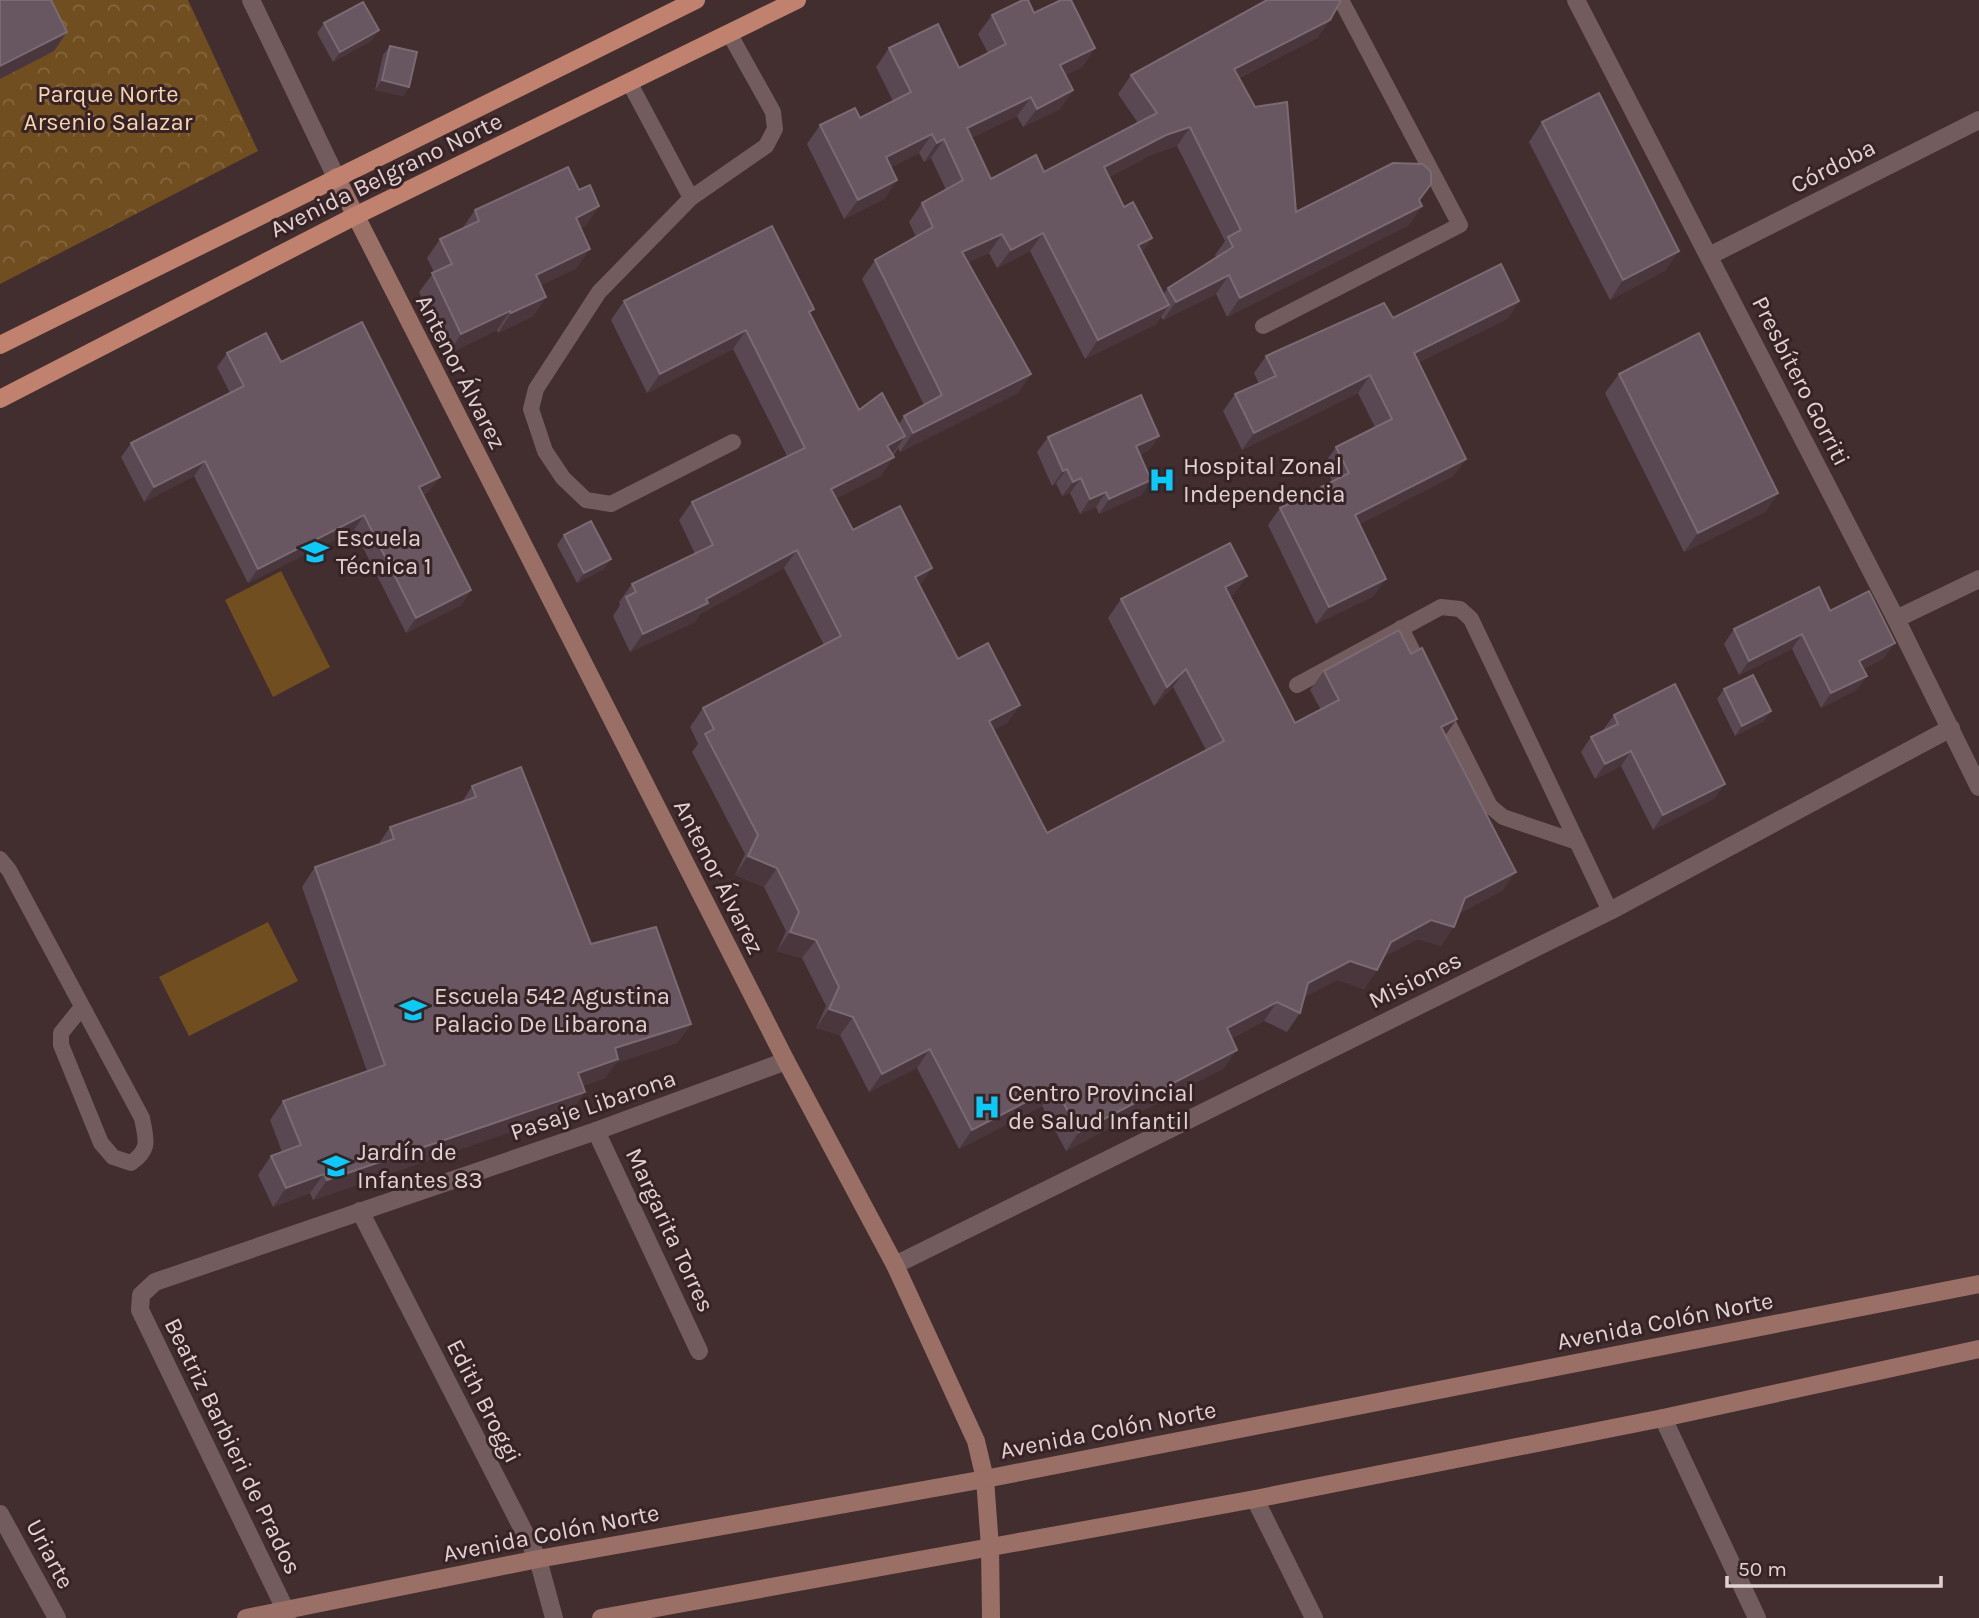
<svg xmlns="http://www.w3.org/2000/svg" width="1979" height="1618" viewBox="0 0 1979 1618" font-family="Karla,sans-serif">
  <style>
    .grass { fill: #704e20 }
    .forest { fill: url(#forest-crowns) }
    .lines { fill: none; stroke-linecap: round; stroke-linejoin: round }
    .service { stroke: #735c5e; stroke-width: 16 }
    .minor { stroke: #735c5e; stroke-width: 18 }
    .secondary { stroke: #996f66; stroke-width: 18 }
    .primary { stroke: #c0826e; stroke-width: 18 }
    .wall { fill: #594752; fill-rule: evenodd }
    .shaded-wall { fill: #4a373e }
    .building { fill: #685660; stroke: #7a6a72; stroke-width: 2 }
    .labels { text-anchor: middle; stroke-width: 6; stroke-linejoin: round; paint-order: stroke }
    .park-label { font-size: 24px; fill: #f5d5ad; stroke: #372325 }
    .street-label { font-size: 24px; fill: #e0d2d3; stroke: #372325 }
    .poi-label { font-size: 24px; fill: #e0d2d3; stroke: #372325; text-anchor: start }
  </style>
  <defs>
    <pattern id="forest-crowns" width="20" height="18" patternUnits="userSpaceOnUse" patternTransform="scale(1.75)"><rect width="20" height="18" fill="#704e20"/><path d="M2 6a3 3 0 1 1 6 0M12 15a3 3 0 1 1 6 0" fill="none" stroke="#846740"/></pattern>
  </defs>
  <rect width="100%" height="100%" fill="#422d2f"/>
  <!-- grass -->
  <g class="grass">
    <polygon points="281,571 330,667 273,697 225,600"/>
    <polygon points="268,922 298,981 189,1036 159,977"/>
  </g>
  <!-- forest -->
  <polygon class="forest" points="0,0 188,0 258,151 0,284"/>
  <g class="lines">
    <!-- service -->
    <g class="service">
      <polyline points="729,33 773,112 775,129 766,146 691,198 599,292 536,389 531,409 545,451 563,478 586,500 611,504 733,442"/>
      <polyline points="629,82 691,198"/>
      <polyline points="1263,326 1460,225 1341,0"/>
      <polyline points="1401,628 1422,670"/>
      <polyline points="1297,685 1441,607 1460,609 1471,619 1610,911"/>
      <polyline points="1441,709 1490,806 1503,817 1577,842"/>
      <path d="M0 859 9 870 142 1118C146 1140 151 1149 131 1163L113 1157 101 1143 61 1045V1033L82 1007"/>
    </g>
    <!-- minor -->
    <g class="minor">
      <polyline points="251,0 336,177"/>
      <polyline points="1576,0 1896,619 1979,787"/>
      <polyline points="1709,256 1979,120"/>
      <polyline points="1896,619 1979,579"/>
      <polyline points="596,1131 699,1351"/>
      <polyline points="360,1211 538,1559 554,1618"/>
      <polyline points="895,1265 1610,911 1951,728"/>
      <polyline points="1663,1418 1757,1618"/>
      <polyline points="1255,1499 1314,1618"/>
      <polyline points="0,1514 57,1618"/>
      <polyline points="287,1618 285,1609 140,1310 141,1295 155,1282 596,1131 786,1061"/>
    </g>
    <!-- secondary -->
    <g class="secondary">
      <polyline points="336,177 786,1061 895,1265 976,1441 985,1479 990,1547 991,1618"/>
      <polyline points="246,1618 538,1559 985,1479 1979,1284"/>
      <polyline points="601,1618 1255,1499 1663,1418 1979,1349"/>
    </g>
    <!-- primary -->
    <g class="primary">
      <polyline points="0,345 696,0"/>
      <polyline points="0,399 355,216 797,0"/>
    </g>
  </g>
  <!-- wall -->
  <g class="wall">
    <path d="M1034 13 1095 48 1082 67 1065 75 1073 90 1060 109 1023 127 1017 116 971 138 991 179 1044 172 1138 123 1118 94 1131 75 1330 20 1317 38 1239 78 1296 212 1419 200 1422 206 1409 225 1227 317 1216 294 1163 320 1161 317 1156 324 1085 359 1030 251 997 268 989 253 968 262 1031 374 1018 393 900 452 898 448 881 476 836 498 853 530 932 568 920 585 958 659 1020 705 1007 723 993 730 1047 833 1206 750 1173 687 1154 706 1108 618 1121 599 1234 594 1230 596 1295 723 1321 710 1310 690 1324 671 1445 735 1503 890 1460 913 1441 946 1418 939 1383 957 1377 970 1364 989 1337 980 1304 997 1300 1013 1287 1032 1264 1021 1232 1038 1224 1068 1066 1151 1042 1106 959 1149 917 1068 869 1092 840 1035 816 1028 826 1006 802 958 777 951 786 931 764 887 735 875 745 854 692 752 698 744 690 727 703 708 824 645 784 568 700 614 695 622 630 652 613 616 620 605 619 602 632 584 695 554 679 520 692 502 787 456 733 349 647 393 611 320 624 301 810 315 859 410 899 424 904 416 924 405 862 279 875 260 916 237 909 222 922 203 946 190 931 158 924 162 919 153 891 167 897 180 884 199 844 219 807 144 820 125 860 118 893 101 876 67 889 48 959 68 988 53 978 34 992 15ZM1177 146 1225 241 1215 255 1216 258 1168 288 1163 295 1142 252 1152 238 1124 207 1109 177 1153 154Z"/>
    <polygon points="324,23 372,40 333,62 317,33"/>
    <polygon points="390,46 409,87 403,96 375,90 383,55"/>
    <polygon points="1542,122 1666,270 1610,300 1529,142"/>
    <polygon points="579,190 599,206 586,225 580,228 577,268 541,285 546,297 533,316 498,333 497,330 448,354 419,292 434,272 427,258 440,239 462,229 475,210"/>
    <polygon points="1519,301 1507,319 1419,362 1466,459 1453,476 1360,524 1374,596 1316,624 1268,525 1280,508 1332,481 1324,464 1336,447 1375,427 1358,393 1242,450 1223,411 1235,394 1259,384 1254,373 1266,356 1393,318"/>
    <polygon points="227,353 281,362 440,477 429,491 423,495 471,590 461,605 406,633 354,530 248,583 194,476 144,502 121,457 131,443 230,393 217,367"/>
    <polygon points="1619,374 1778,493 1765,512 1684,552 1605,393"/>
    <polygon points="1159,436 1149,450 1140,455 1151,480 1141,495 1099,514 1096,507 1080,514 1070,493 1062,496 1056,483 1052,486 1037,452 1048,437"/>
    <polygon points="564,535 604,569 577,583 557,545"/>
    <polygon points="1830,611 1884,658 1863,669 1867,676 1856,690 1821,708 1792,649 1739,675 1724,644 1734,629"/>
    <polygon points="1724,689 1764,721 1735,736 1717,699"/>
    <polygon points="1614,715 1715,798 1653,830 1621,766 1595,779 1581,752 1591,737 1604,731 1603,730"/>
    <polygon points="472,786 591,944 691,1024 677,1043 616,1063 605,1078 583,1086 585,1092 571,1111 313,1200 310,1193 273,1207 258,1175 271,1156 282,1152 270,1120 283,1101 367,1071 302,887 315,867 378,845 390,827 462,802"/>
  </g>
  <!-- shaded-wall -->
  <g class="shaded-wall">
    <polygon points="1330,20 1317,38 1220,87 1234,69"/>
    <polygon points="379,30 372,40 333,62 340,52"/>
    <polygon points="67,32 54,51 0,79 0,66"/>
    <polygon points="1095,48 1082,67 1047,84 1060,65"/>
    <polygon points="382,80 409,87 403,96 375,90"/>
    <polygon points="1073,90 1060,109 1023,127 1037,109"/>
    <polygon points="1031,97 1017,116 953,147 967,128"/>
    <polygon points="1190,127 1177,146 1153,154 1091,186 1104,167 1166,135"/>
    <polygon points="932,134 919,153 873,176 886,157"/>
    <polygon points="944,139 931,158 924,162 937,143"/>
    <polygon points="897,180 884,199 844,219 858,200"/>
    <polygon points="599,206 586,225 562,237 576,218"/>
    <polygon points="1422,206 1409,225 1227,317 1240,298"/>
    <polygon points="1043,233 1030,251 997,268 1011,250"/>
    <polygon points="1002,234 989,253 949,271 962,252"/>
    <polygon points="1152,238 1139,257 1138,245"/>
    <polygon points="590,249 577,268 523,294 536,275"/>
    <polygon points="1679,251 1666,270 1610,300 1623,280"/>
    <polygon points="1229,275 1216,294 1163,320 1176,302"/>
    <polygon points="546,297 533,316 498,333 511,313"/>
    <polygon points="1519,301 1507,319 1402,370 1414,353"/>
    <polygon points="1169,305 1156,324 1085,359 1098,340"/>
    <polygon points="510,311 497,330 448,354 461,334"/>
    <polygon points="746,330 733,349 647,393 660,374"/>
    <polygon points="1031,374 1018,393 900,452 913,433"/>
    <polygon points="1370,375 1358,393 1242,450 1254,433"/>
    <polygon points="905,436 892,455 887,446"/>
    <polygon points="1159,436 1149,450 1126,461 1136,446"/>
    <polygon points="894,457 881,476 818,508 831,489"/>
    <polygon points="1466,459 1453,476 1343,533 1355,515"/>
    <polygon points="205,461 194,476 144,502 154,487"/>
    <polygon points="1067,469 1056,483 1052,486 1063,471"/>
    <polygon points="440,477 429,491 409,502 419,487"/>
    <polygon points="1081,478 1070,493 1062,496 1073,482"/>
    <polygon points="1151,480 1141,495 1099,514 1109,499"/>
    <polygon points="1106,492 1096,507 1080,514 1090,499"/>
    <polygon points="1778,493 1765,512 1684,552 1698,533"/>
    <polygon points="364,515 354,530 248,583 258,569"/>
    <polygon points="797,550 784,568 700,614 695,622 630,652 643,634"/>
    <polygon points="611,559 604,569 577,583 584,573"/>
    <polygon points="932,568 919,587 915,577"/>
    <polygon points="1247,576 1234,594 1212,606 1225,587"/>
    <polygon points="1386,579 1374,596 1316,624 1329,607"/>
    <polygon points="471,590 461,605 406,633 416,618"/>
    <polygon points="1802,634 1792,649 1739,675 1749,661"/>
    <polygon points="1895,643 1884,658 1849,676 1859,661"/>
    <polygon points="1186,669 1173,687 1154,706 1167,687"/>
    <polygon points="1867,676 1856,690 1821,708 1831,693"/>
    <polygon points="1020,705 1007,723 976,740 989,721"/>
    <polygon points="1771,711 1764,721 1735,736 1742,726"/>
    <polygon points="1457,719 1444,737 1441,727"/>
    <polygon points="1631,751 1621,766 1595,779 1605,764"/>
    <polygon points="1725,784 1715,798 1653,830 1663,815"/>
    <polygon points="748,856 777,868 764,887 735,875"/>
    <polygon points="1516,872 1503,890 1452,917 1465,898"/>
    <polygon points="1431,920 1454,927 1441,946 1418,939 1378,960 1391,942"/>
    <polygon points="790,932 816,940 802,958 777,951"/>
    <polygon points="1350,961 1377,970 1364,989 1337,980 1295,1002 1308,983"/>
    <polygon points="1277,1002 1264,1021 1214,1047 1227,1028"/>
    <polygon points="829,1009 853,1017 840,1035 816,1028"/>
    <polygon points="691,1024 677,1043 616,1063 605,1078 564,1093 578,1073 615,1048"/>
    <polygon points="930,1049 917,1068 869,1092 882,1074"/>
    <polygon points="1237,1050 1224,1068 1066,1151 1079,1132"/>
    <polygon points="1055,1087 1042,1106 959,1149 972,1130"/>
    <polygon points="585,1092 571,1111 313,1200 327,1180"/>
    <polygon points="324,1174 310,1193 273,1207 286,1188"/>
  </g>
  <!-- building -->
  <g class="building">
    <polygon points="0,0 51,0 67,32 0,66"/>
    <polygon points="1023,0 1028,0 1034,13 1061,0 1071,0 1095,48 1060,65 1073,90 1037,109 1031,97 967,128 991,179 1036,155 1044,172 1157,113 1131,75 1267,0 1341,0 1330,20 1234,69 1255,107 1287,102 1296,212 1393,163 1423,164 1431,172 1431,184 1419,200 1422,206 1240,298 1229,275 1176,302 1168,288 1233,247 1228,237 1241,230 1190,127 1166,135 1104,167 1124,207 1133,202 1152,238 1138,245 1169,305 1098,340 1043,233 1011,250 1002,234 962,252 1031,374 913,433 904,416 942,395 875,260 933,227 922,203 963,180 944,139 937,143 932,134 886,157 897,180 858,200 820,125 855,108 860,118 911,92 889,48 938,24 959,68 1006,44 992,15"/>
    <polygon points="363,2 379,30 340,52 324,23"/>
    <polygon points="390,46 417,52 409,87 382,80"/>
    <polygon points="1599,93 1679,251 1623,280 1542,122"/>
    <polygon points="568,167 579,190 590,185 599,206 576,218 590,249 536,275 546,297 511,313 510,311 461,334 432,273 452,264 440,239 479,221 475,210"/>
    <polygon points="772,226 814,309 809,312 859,410 882,393 905,436 887,446 894,457 831,489 853,530 900,506 932,568 915,577 958,659 988,643 1020,705 989,721 1047,833 1224,741 1186,669 1167,687 1121,599 1230,543 1247,576 1225,587 1295,723 1339,700 1324,671 1399,630 1411,654 1422,648 1457,719 1441,727 1516,872 1465,898 1454,927 1431,920 1391,942 1377,970 1350,961 1308,983 1300,1013 1277,1002 1227,1028 1237,1050 1079,1132 1055,1087 972,1130 930,1049 882,1074 853,1017 829,1009 839,987 816,940 790,932 799,912 777,868 748,856 758,835 705,734 714,729 703,708 841,636 797,550 706,599 708,603 643,634 626,597 636,592 632,584 713,545 692,502 805,448 746,330 660,374 624,301"/>
    <polygon points="1501,264 1519,301 1414,353 1466,459 1355,515 1386,579 1329,607 1280,508 1349,473 1336,447 1392,419 1370,375 1254,433 1235,394 1276,376 1266,356 1384,303 1393,318"/>
    <polygon points="362,322 440,477 419,487 471,590 416,618 364,515 258,569 205,461 154,487 131,443 244,386 227,353 266,333 281,362"/>
    <polygon points="1699,333 1778,493 1698,533 1619,374"/>
    <polygon points="1141,395 1159,436 1136,446 1151,480 1109,499 1106,492 1090,499 1081,478 1073,482 1067,469 1063,471 1048,437"/>
    <polygon points="591,521 611,559 584,573 564,535"/>
    <polygon points="1819,587 1830,611 1869,591 1895,643 1859,661 1867,676 1831,693 1802,634 1749,661 1734,629"/>
    <polygon points="1753,675 1771,711 1742,726 1724,689"/>
    <polygon points="1675,684 1725,784 1663,815 1631,751 1605,764 1591,737 1618,724 1614,715"/>
    <polygon points="521,767 591,944 656,927 691,1024 615,1048 618,1059 578,1073 585,1092 327,1180 324,1174 286,1188 271,1156 301,1145 283,1101 385,1065 315,867 394,839 390,827 476,797 472,786"/>
  </g>
  <!-- icons -->
  <defs>
    <symbol id="hospital-bare" viewBox="-9 -9 18 18"><path d="M-5-5h3v3.5h4V-5h3V5h-3V1.5h-4V5h-3Z" fill="#08cbfa" stroke="#372325" stroke-width="2.5" paint-order="stroke"/></symbol>
    <symbol id="school-bare" viewBox="-9 -9 18 18"><path d="M0-5L7-2L0 1L-7-2ZM-4 1L0 2.5L4 1V4Q0 6-4 4Z" fill="#08cbfa" stroke="#372325" stroke-width="2.5" paint-order="stroke"/></symbol>
  </defs>
  <g fill-rule="evenodd">
    <use href="#hospital-bare" x="1143" y="461" width="38" height="38"/>
    <use href="#school-bare" x="296" y="533" width="38" height="38"/>
    <use href="#school-bare" x="394" y="991" width="38" height="38"/>
    <use href="#hospital-bare" x="968" y="1088" width="38" height="38"/>
    <use href="#school-bare" x="317" y="1147" width="38" height="38"/>
  </g>
  <g class="labels">
    <!-- park labels -->
    <g class="park-label">
      <text x="108" y="102">Parque Norte<tspan x="108" dy="28">Arsenio Salazar</tspan></text>
    </g>
    <!-- street labels -->
    <g class="street-label">
      <text transform="translate(1833 166) rotate(-27)" y="8">Córdoba</text>
      <text transform="translate(386 175) rotate(-26)" y="8">Avenida Belgrano Norte</text>
      <text transform="translate(461 372) rotate(63)" y="8">Antenor Álvarez</text>
      <text transform="translate(1801 381) rotate(63)" y="8">Presbítero Gorriti</text>
      <text transform="translate(719 877) rotate(63)" y="8">Antenor Álvarez</text>
      <text transform="translate(1415 980) rotate(-26)" y="8">Misiones</text>
      <text transform="translate(593 1105) rotate(-19)" y="8">Pasaje Libarona</text>
      <text transform="translate(670 1230) rotate(65)" y="8">Margarita Torres</text>
      <text transform="translate(1665 1321) rotate(-11)" y="8">Avenida Colón Norte</text>
      <text transform="translate(484 1401) rotate(63)" y="8">Edith Broggi</text>
      <text transform="translate(1108 1430) rotate(-11)" y="8">Avenida Colón Norte</text>
      <text transform="translate(233 1446) rotate(64)" y="8">Beatriz Barbieri de Prados</text>
      <text transform="translate(551 1533) rotate(-11)" y="8">Avenida Colón Norte</text>
      <text transform="translate(50 1554) rotate(62)" y="8">Uriarte</text>
    </g>
    <!-- poi labels -->
    <g class="poi-label">
      <text x="1183" y="474">Hospital Zonal<tspan x="1183" dy="28">Independencia</tspan></text>
      <text x="336" y="546">Escuela<tspan x="336" dy="28">Técnica 1</tspan></text>
      <text x="434" y="1004">Escuela 542 Agustina<tspan x="434" dy="28">Palacio De Libarona</tspan></text>
      <text x="1008" y="1101">Centro Provincial<tspan x="1008" dy="28">de Salud Infantil</tspan></text>
      <text x="357" y="1160">Jardín de<tspan x="357" dy="28">Infantes 83</tspan></text>
    </g>
  </g>
  <!-- scale -->
  <path d="M1727 1576v10h214v-10" fill="none" stroke="#e0d2d3" stroke-width="3.5"/>
  <text x="1738" y="1576" font-size="21" fill="#e0d2d3" stroke="#372325" stroke-width="5" paint-order="stroke">50 m</text>
</svg>
